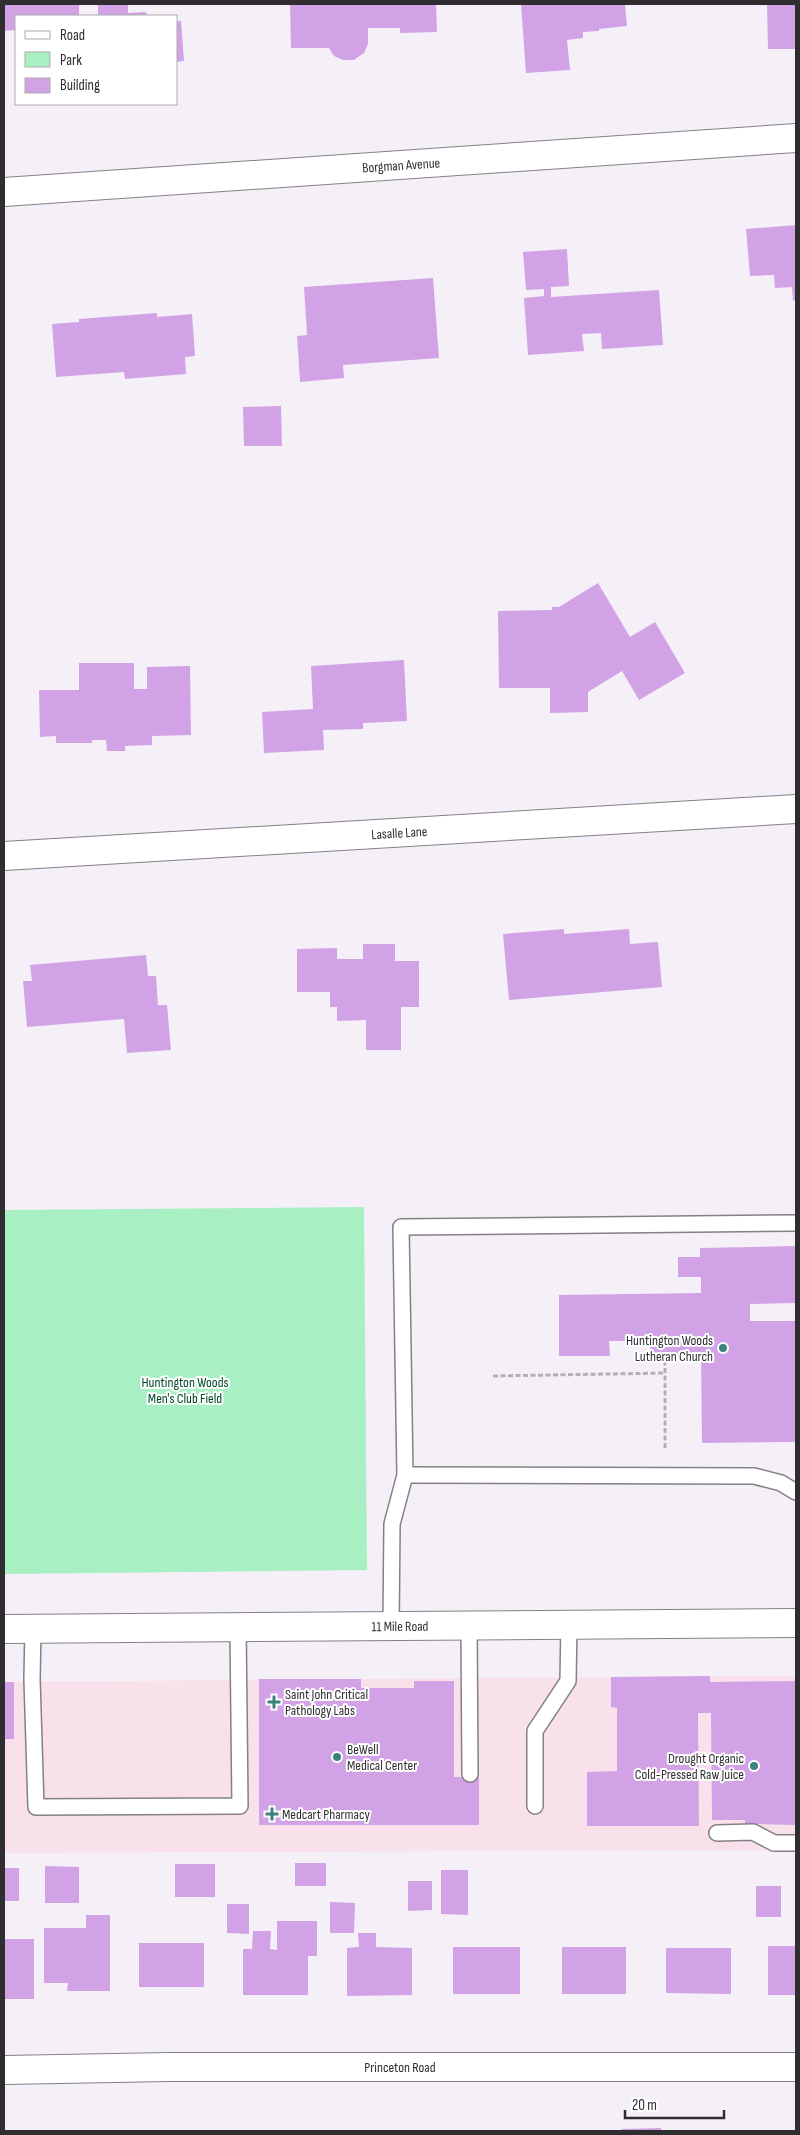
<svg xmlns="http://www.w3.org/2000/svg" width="800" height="2135" viewBox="0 0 800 2135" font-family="'Sofia Sans Condensed',sans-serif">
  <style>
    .commercial { fill: #f9e1ec }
    .green { fill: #a9efc4 }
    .building { fill: #d2a2e7 }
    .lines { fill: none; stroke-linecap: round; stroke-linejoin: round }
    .service-casing { stroke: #848086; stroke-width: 18 }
    .minor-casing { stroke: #848086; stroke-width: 30 }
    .secondary-casing { stroke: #848086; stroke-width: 30 }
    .path { stroke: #b4afb5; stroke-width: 3; stroke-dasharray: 5 2.5; stroke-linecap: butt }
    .service { stroke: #fff; stroke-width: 15 }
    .minor { stroke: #fff; stroke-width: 28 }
    .secondary { stroke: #fff; stroke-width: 28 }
    .poi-dot { fill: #3c837f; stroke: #fff; stroke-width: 2 }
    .labels { text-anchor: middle; stroke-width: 4; stroke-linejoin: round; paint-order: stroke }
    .street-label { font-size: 14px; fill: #2f2d30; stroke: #fff }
    .poi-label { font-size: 14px; fill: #2f2d30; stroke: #fff; text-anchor: start }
    .park-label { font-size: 14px; fill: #014728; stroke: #fff }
  </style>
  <rect width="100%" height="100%" fill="#f5f0f7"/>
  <!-- commercial -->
  <polygon class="commercial" points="710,1676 796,1676 796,1850 4,1853 4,1682"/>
  <!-- green -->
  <polygon class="green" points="364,1207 367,1570 4,1574 4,1210"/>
  <!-- building -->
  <g class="building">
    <polygon points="4,4 79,4 79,16 16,16 16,30 4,31"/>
    <polygon points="98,4 128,4 128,13 146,12 147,16 98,16"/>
    <polygon points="290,4 436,4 437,32 400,33 400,28 368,28 368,44 364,53 354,60 343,60 334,56 329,48 291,48"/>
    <polygon points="521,4 625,4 627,26 599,29 599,31 583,32 583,38 567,40 570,70 526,73"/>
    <polygon points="767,4 796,4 796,49 768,49"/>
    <polygon points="176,21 181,21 184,61 176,62"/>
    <polygon points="796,225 796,300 793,301 792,287 775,288 774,275 750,276 746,229"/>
    <polygon points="567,249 569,286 551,287 551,297 659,290 663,345 602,349 601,333 582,334 584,351 528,355 524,298 544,296 544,289 526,290 523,252"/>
    <polygon points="433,278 439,358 343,365 344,378 300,382 297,336 307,335 304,287"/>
    <polygon points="157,313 157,317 192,314 195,356 185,357 186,374 125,379 124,372 56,377 52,324 79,322 79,319"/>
    <polygon points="281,406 282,446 244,446 243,407"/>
    <polygon points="598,583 630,637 655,622 685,673 639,700 622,671 588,692 588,712 550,713 550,688 499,688 498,611 552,610 552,607 559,607"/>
    <polygon points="404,660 407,721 363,723 363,729 323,730 324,750 264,753 262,712 313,709 311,666"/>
    <polygon points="79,663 134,663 134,689 147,689 147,667 190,666 191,735 152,736 152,745 125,746 125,751 107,751 106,740 92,740 92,743 56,743 56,736 40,737 39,690 79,690"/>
    <polygon points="564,929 564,934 629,929 630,944 658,942 662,987 509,1000 503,934"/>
    <polygon points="363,944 395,944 395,961 419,961 419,1007 401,1007 401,1050 366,1050 366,1020 337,1021 337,1007 330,1007 330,992 297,992 297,949 337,948 337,959 363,959"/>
    <polygon points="146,955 148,976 156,976 158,1005 167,1005 171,1050 127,1053 124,1019 27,1027 23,981 32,981 30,965"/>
    <polygon points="796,1246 796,1303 750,1304 750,1321 796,1321 796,1442 702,1443 701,1354 677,1355 677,1361 651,1361 650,1341 609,1341 610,1356 559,1356 559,1295 701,1293 701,1277 678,1277 678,1257 700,1257 700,1248"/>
    <polygon points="710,1676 710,1682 796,1681 796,1825 745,1824 745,1820 712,1820 711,1713 698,1713 699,1826 587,1826 587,1772 617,1771 617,1708 611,1707 611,1677"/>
    <polygon points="259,1679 361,1679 361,1688 414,1688 414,1681 454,1681 454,1777 479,1777 479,1825 259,1825"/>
    <rect x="4" y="1682" width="10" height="57"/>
    <rect x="295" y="1863" width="31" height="23"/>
    <rect x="175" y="1864" width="40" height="33"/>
    <polygon points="45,1866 79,1867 79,1903 45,1903"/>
    <rect x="4" y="1868" width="15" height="33"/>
    <polygon points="441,1870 468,1870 468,1915 441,1914"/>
    <polygon points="408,1881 432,1881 432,1910 408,1911"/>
    <rect x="756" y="1886" width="25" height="31"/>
    <polygon points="330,1902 355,1903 354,1933 330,1933"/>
    <polygon points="227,1904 249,1904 249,1934 227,1933"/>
    <polygon points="86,1915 110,1915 110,1991 67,1991 68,1983 44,1983 44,1928 86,1928"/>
    <polygon points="277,1921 317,1921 317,1956 308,1956 308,1995 243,1995 243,1949 252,1949 253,1931 271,1931 270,1949 277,1950"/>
    <polygon points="358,1933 376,1933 376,1947 412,1948 412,1995 347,1996 347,1948 359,1947"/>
    <rect x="4" y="1939" width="30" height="60"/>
    <rect x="139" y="1943" width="65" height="44"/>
    <rect x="768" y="1946" width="28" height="49"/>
    <rect x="453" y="1947" width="67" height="47"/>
    <rect x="562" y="1947" width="64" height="47"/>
    <polygon points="666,1948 731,1948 731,1994 666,1993"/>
    <polygon points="661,2128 661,2131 621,2131 621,2129"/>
  </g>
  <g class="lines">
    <defs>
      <g id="service">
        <polyline points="405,1475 754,1476 781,1483 796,1492"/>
        <polyline points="469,1625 470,1774"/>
        <polyline points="391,1626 392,1524 405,1475 401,1227 796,1223"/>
        <polyline points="33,1628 32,1679 36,1807 240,1806 238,1627"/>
        <polyline points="535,1806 535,1731 568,1681 569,1625"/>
        <polyline points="717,1833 753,1832 774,1843 796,1843"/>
      </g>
      <g id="minor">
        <path id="s1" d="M4 192 796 138"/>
        <path id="s2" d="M4 856 796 809"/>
        <path id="s3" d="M4 2070 169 2067H796"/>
      </g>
      <g id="secondary">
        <path id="s4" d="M4 1629 796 1623"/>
      </g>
    </defs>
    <!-- service casing -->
    <use href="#service" class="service-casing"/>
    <!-- minor casing -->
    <use href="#minor" class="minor-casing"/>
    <!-- secondary casing -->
    <use href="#secondary" class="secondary-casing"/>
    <!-- path -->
    <g class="path">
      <polyline points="493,1376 665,1373"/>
      <polyline points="665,1448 665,1361"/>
    </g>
    <!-- service -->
    <use href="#service" class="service"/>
    <!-- minor -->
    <use href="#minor" class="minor"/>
    <!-- secondary -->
    <use href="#secondary" class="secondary"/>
  </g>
  <!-- markers -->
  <g class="poi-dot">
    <circle cx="723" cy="1348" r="5"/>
    <path d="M271.5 1694.5h5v5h5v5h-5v5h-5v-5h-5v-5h5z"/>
    <circle cx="337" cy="1757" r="5"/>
    <circle cx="754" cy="1766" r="5"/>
    <path d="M269.5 1806.5h5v5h5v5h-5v5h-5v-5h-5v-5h5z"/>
  </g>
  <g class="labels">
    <!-- street labels -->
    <g class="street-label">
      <text dy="5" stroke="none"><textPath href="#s1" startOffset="398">Borgman Avenue</textPath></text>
      <text dy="5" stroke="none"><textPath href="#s2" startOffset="396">Lasalle Lane</textPath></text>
      <text dy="5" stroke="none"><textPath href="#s4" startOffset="396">11 Mile Road</textPath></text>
      <text dy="5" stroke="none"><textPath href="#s3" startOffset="396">Princeton Road</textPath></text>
    </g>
    <!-- poi labels -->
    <g class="poi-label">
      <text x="713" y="1345" text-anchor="end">Huntington Woods<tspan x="713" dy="16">Lutheran Church</tspan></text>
      <text x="285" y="1699">Saint John Critical<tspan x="285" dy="16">Pathology Labs</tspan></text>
      <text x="347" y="1754">BeWell<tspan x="347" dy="16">Medical Center</tspan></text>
      <text x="744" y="1763" text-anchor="end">Drought Organic<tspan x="744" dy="16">Cold-Pressed Raw Juice</tspan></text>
      <text x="282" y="1819">Medcart Pharmacy</text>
    </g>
    <!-- park labels -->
    <g class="park-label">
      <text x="185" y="1387">Huntington Woods<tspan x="185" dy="16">Men's Club Field</tspan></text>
    </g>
  </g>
  <!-- border -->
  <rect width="800" height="2135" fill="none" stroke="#2f2d30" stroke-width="10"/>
  <!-- legend -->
  <rect x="15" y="15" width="162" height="90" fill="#ffffff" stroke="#acabac"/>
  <rect x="25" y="31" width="25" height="8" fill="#ffffff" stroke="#acabac"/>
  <text x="60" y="40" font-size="15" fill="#2f2d30">Road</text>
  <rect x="25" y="52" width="25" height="15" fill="#a9efc4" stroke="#acabac"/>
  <text x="60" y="65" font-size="15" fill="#2f2d30">Park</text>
  <rect x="25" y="78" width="25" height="15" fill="#d2a2e7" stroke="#acabac"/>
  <text x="60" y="90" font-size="15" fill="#2f2d30">Building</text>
  <!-- scale -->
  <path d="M625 2110v8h99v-8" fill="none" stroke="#2f2d30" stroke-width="2.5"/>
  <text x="632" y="2110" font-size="15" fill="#2f2d30" stroke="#ffffff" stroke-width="4" paint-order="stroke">20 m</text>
</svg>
